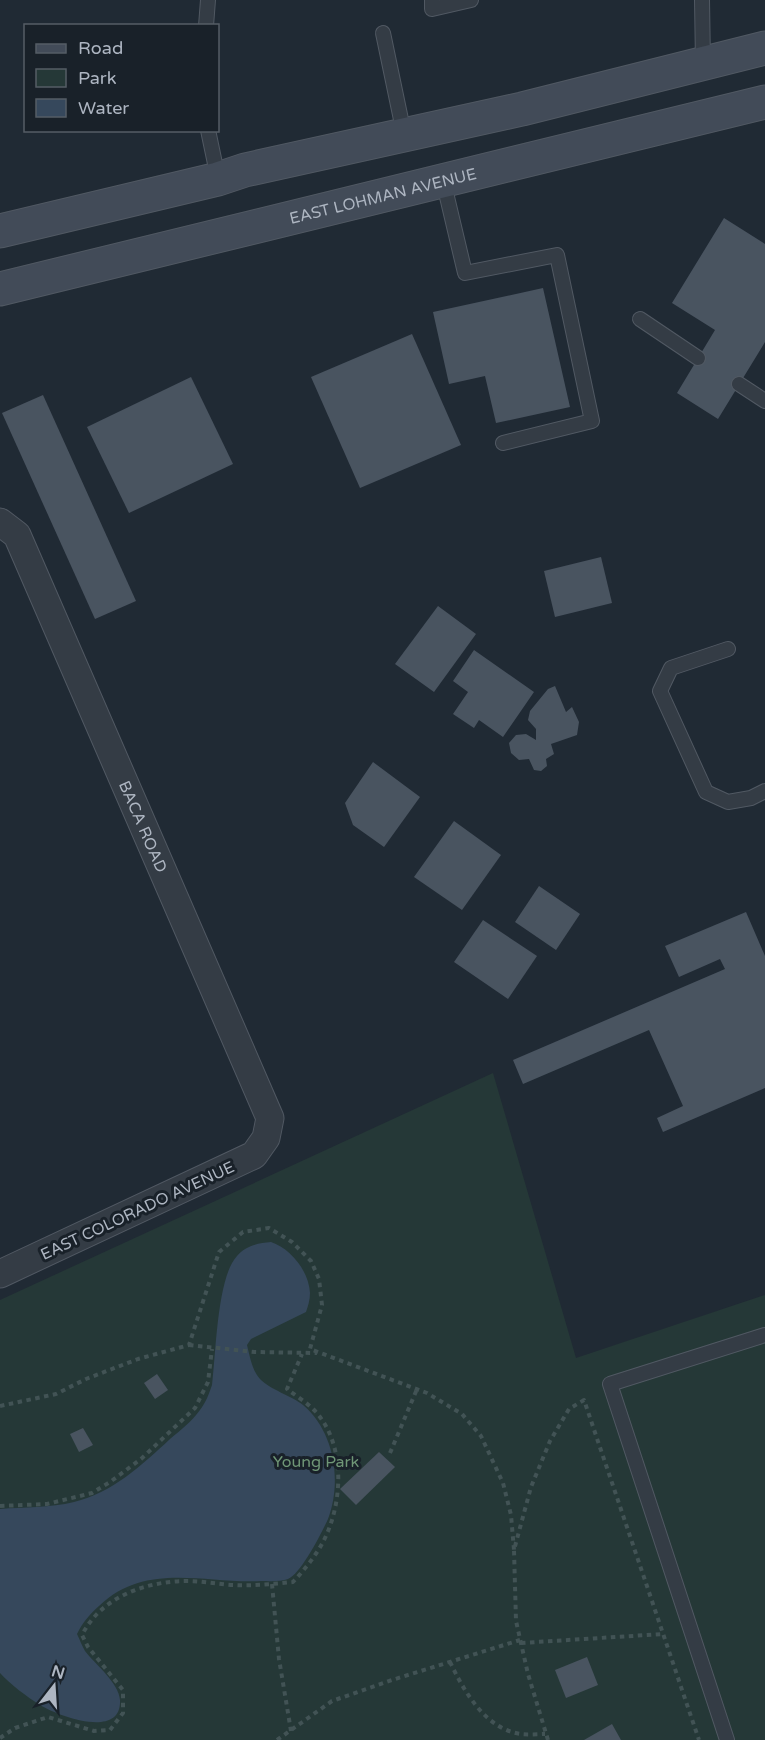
<svg xmlns="http://www.w3.org/2000/svg" width="765" height="1740" viewBox="0 0 765 1740" font-family="'Varela Round',sans-serif">
  <style>
    .green { fill: #253837 }
    .water { fill: #36485c }
    .building { fill: #495460 }
    .lines { fill: none; stroke-linecap: round; stroke-linejoin: round }
    .lane-casing { stroke: #515963; stroke-width: 16 }
    .street-casing { stroke: #515963; stroke-width: 29 }
    .secondary-casing { stroke: #515963; stroke-width: 35 }
    .path { stroke: #425355; stroke-width: 4; stroke-dasharray: 4.5 4.5; stroke-linecap: butt }
    .lane { stroke: #343c45; stroke-width: 14 }
    .street { stroke: #343c45; stroke-width: 27 }
    .secondary { stroke: #424b58; stroke-width: 33 }
    .labels { text-anchor: middle; stroke-width: 6; stroke-linejoin: round; paint-order: stroke }
    .street-label { font-size: 16px; fill: #aeb6c2; stroke: #192129 }
    .park-label { font-size: 16px; fill: #6f9676; stroke: #192129 }
  </style>
  <rect width="100%" height="100%" fill="#202a34"/>
  <!-- green -->
  <polygon class="green" points="493,1073 576,1358 765,1295 765,1740 0,1740 0,1300"/>
  <!-- water -->
  <path class="water" d="M271 1242C290 1248 309 1271 310 1293 310 1300 308 1306 306 1312L251 1339 247 1345C250 1357 252 1370 260 1379 269 1389 292 1396 303 1405 335 1432 342 1482 328 1519 322 1532 301 1574 288 1579 281 1582 268 1581 261 1581 204 1584 146 1561 99 1606 89 1615 83 1622 77 1634 80 1640 82 1646 85 1651 95 1664 119 1683 120 1700 122 1740 58 1716 40 1705 26 1696 11 1685 0 1673V1509C24 1507 50 1508 74 1502 112 1493 142 1465 170 1439 181 1430 192 1421 200 1410 206 1402 209 1394 212 1385 216 1354 217 1277 237 1256 245 1246 258 1243 271 1242Z"/>
  <!-- building -->
  <g class="building">
    <polygon points="724,218 765,244 765,342 718,419 677,393 715,330 672,303"/>
    <polygon points="543,288 570,407 496,423 485,376 449,384 433,312"/>
    <polygon points="412,334 461,445 360,488 311,377"/>
    <polygon points="191,377 233,464 129,513 87,427"/>
    <polygon points="43,395 136,601 95,619 2,413"/>
    <polygon points="601,557 612,603 555,617 544,571"/>
    <polygon points="438,606 476,634 434,692 395,664"/>
    <polygon points="474,650 534,692 503,737 479,720 474,728 453,714 468,692 453,681"/>
    <polygon points="555,686 566,712 572,707 579,722 577,735 551,744 554,754 546,759 547,766 541,771 534,770 529,759 519,760 511,753 509,743 516,735 526,734 536,740 536,729 528,720 530,711 548,689"/>
    <polygon points="373,762 420,797 384,847 353,825 345,803"/>
    <polygon points="454,821 501,855 462,910 414,877"/>
    <polygon points="539,886 580,914 556,950 515,922"/>
    <polygon points="746,912 765,956 765,1088 663,1132 657,1118 683,1106 649,1030 523,1084 513,1060 725,969 720,959 679,977 665,946"/>
    <polygon points="483,920 537,956 508,999 454,962"/>
    <polygon points="157,1374 168,1390 155,1399 144,1383"/>
    <polygon points="83,1428 93,1445 79,1452 70,1434"/>
    <polygon points="379,1452 395,1467 356,1505 340,1489"/>
    <polygon points="587,1657 598,1685 566,1698 555,1670"/>
    <polygon points="612,1724 621,1740 584,1740"/>
  </g>
  <g class="lines">
    <defs>
      <g id="lane">
        <polyline points="432,0 432,9 471,0"/>
        <polyline points="702,0 703,63"/>
        <polyline points="206,26 208,0"/>
        <polyline points="383,33 404,134"/>
        <polyline points="208,130 218,178"/>
        <polyline points="443,180 465,273 557,255 592,421 503,443"/>
        <polyline points="640,319 698,358"/>
        <polyline points="739,384 765,401"/>
        <polyline points="728,649 671,668 660,691 706,792 728,802 751,798 765,791"/>
        <polyline points="727,1740 610,1384 765,1335"/>
      </g>
      <g id="street">
        <path id="s1" d="M0 522 17 535 270 1118 266 1138 254 1155 0 1274"/>
      </g>
      <g id="secondary">
        <polyline points="0,231 218,179 245,170 522,109 765,48"/>
        <path id="s2" d="M0 289 765 102"/>
      </g>
    </defs>
    <!-- lane casing -->
    <use href="#lane" class="lane-casing"/>
    <!-- street casing -->
    <use href="#street" class="street-casing"/>
    <!-- secondary casing -->
    <use href="#secondary" class="secondary-casing"/>
    <!-- path -->
    <g class="path">
      <polyline points="189,1345 255,1352 317,1353"/>
      <polyline points="0,1406 56,1394 86,1379 138,1359 189,1345 219,1252 243,1232 269,1228 292,1242 311,1261 319,1279 322,1305 310,1349 427,1393 462,1414 481,1436 503,1483 511,1515 514,1550"/>
      <polyline points="390,1453 417,1389"/>
      <polyline points="0,1506 47,1504 92,1493 110,1482 141,1459 195,1408 208,1382 212,1349"/>
      <polyline points="272,1584 279,1659 291,1731"/>
      <polyline points="521,1643 663,1634"/>
      <path d="M450 1662C464 1691 485 1729 521 1734 529 1735 538 1734 545 1734"/>
      <path d="M0 1738 15 1728 48 1717 94 1731 110 1730 123 1713V1690L88 1647 82 1635C101 1597 146 1581 187 1581 202 1581 217 1584 233 1585 253 1586 273 1584 293 1582 304 1570 315 1557 323 1542 343 1504 346 1446 316 1412 308 1403 296 1396 287 1389L302 1354"/>
      <polyline points="277,1740 332,1701 392,1680 520,1640"/>
      <polyline points="548,1740 528,1674 516,1621 514,1550 531,1487 550,1441 569,1409 584,1400 699,1740"/>
    </g>
    <!-- lane -->
    <use href="#lane" class="lane"/>
    <!-- street -->
    <use href="#street" class="street"/>
    <!-- secondary -->
    <use href="#secondary" class="secondary"/>
  </g>
  <g class="labels">
    <!-- street labels -->
    <g class="street-label">
      <text dy="6" stroke="none"><textPath href="#s2" startOffset="394">EAST LOHMAN AVENUE</textPath></text>
      <text dy="6" stroke="none"><textPath href="#s1" startOffset="339">BACA ROAD</textPath></text>
      <text transform="translate(137 1210) rotate(-25)" y="6">EAST COLORADO AVENUE</text>
    </g>
    <!-- park labels -->
    <g class="park-label">
      <text x="316" y="1467">Young Park</text>
    </g>
  </g>
  <!-- legend -->
  <rect x="24" y="24" width="195" height="108" fill="#192129" stroke="#555d66" stroke-width="1.5"/>
  <rect x="36" y="44" width="30" height="9" fill="#424b58" stroke="#555d66" stroke-width="1.5"/>
  <text x="78" y="54" font-size="18" fill="#aeb6c2">Road</text>
  <rect x="36" y="69" width="30" height="18" fill="#253837" stroke="#555d66" stroke-width="1.5"/>
  <text x="78" y="84" font-size="18" fill="#aeb6c2">Park</text>
  <rect x="36" y="99" width="30" height="18" fill="#36485c" stroke="#555d66" stroke-width="1.5"/>
  <text x="78" y="114" font-size="18" fill="#aeb6c2">Water</text>
  <!-- north arrow -->
  <g transform="translate(54 1686) rotate(17)" stroke="#192129" stroke-width="4.5" paint-order="stroke">
  <path d="M0-4.5L10 22L0 15L-10 22Z" fill="#aeb6c2"/>
  <text y="-9" font-size="16" font-weight="bold" text-anchor="middle" fill="#aeb6c2">N</text>
  </g>
</svg>
